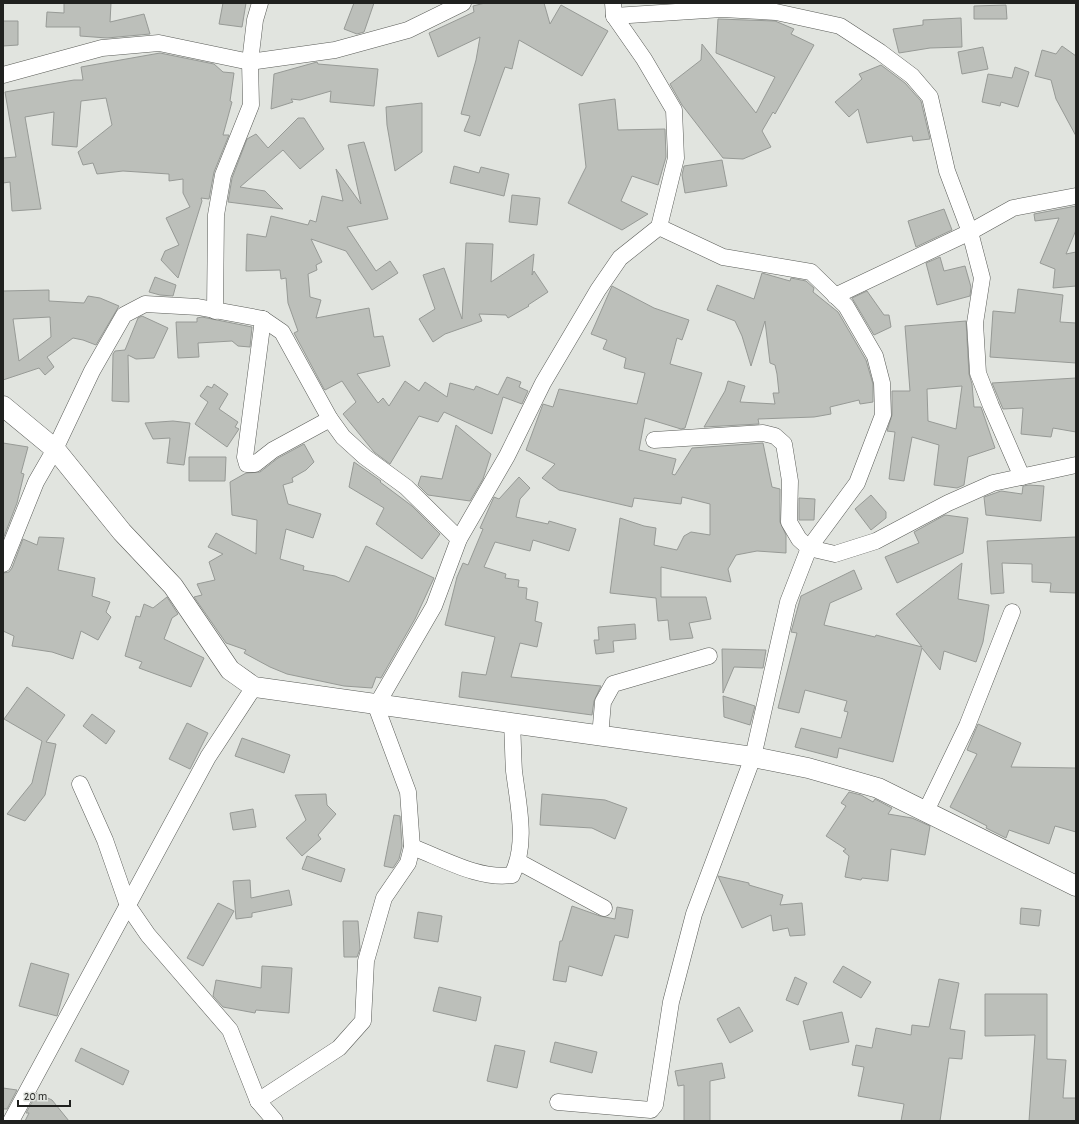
<svg xmlns="http://www.w3.org/2000/svg" width="1079" height="1124" viewBox="0 0 1079 1124" font-family="'Alegreya Sans',sans-serif">
  <style>
    .building { fill: #bcbfba; stroke: #979a96; fill-rule: evenodd }
    .lines { fill: none; stroke-linecap: round; stroke-linejoin: round }
    .minor-casing { stroke: #5a5c58; stroke-width: 17 }
    .tertiary-casing { stroke: #5a5c58; stroke-width: 21 }
    .minor { stroke: #fff; stroke-width: 16 }
    .tertiary { stroke: #fff; stroke-width: 20 }
  </style>
  <rect width="100%" height="100%" fill="#e1e4df"/>
  <!-- building -->
  <g class="building">
    <polygon points="64,3 111,3 110,22 144,14 150,34 107,38 80,36 80,27 46,27 47,12 64,13"/>
    <polygon points="223,3 246,3 242,27 219,24"/>
    <polygon points="354,3 374,3 364,32 357,34 344,29"/>
    <polygon points="485,3 544,3 550,24 561,5 608,31 582,76 519,40 512,69 505,67 480,136 464,131 470,116 461,114 476,60 480,37 438,57 429,33 474,12 473,6"/>
    <polygon points="1006,5 1007,19 974,19 974,6"/>
    <polygon points="961,18 962,47 930,48 899,53 893,29 923,25 923,20"/>
    <polygon points="718,19 775,21 794,29 791,34 814,45 775,114 773,112 762,131 771,147 743,159 723,158 682,105 670,84 701,60 702,44 756,113 775,77 716,53"/>
    <polygon points="3,21 18,21 18,45 3,46"/>
    <polygon points="1062,46 1076,56 1076,136 1056,99 1051,80 1035,76 1042,50 1056,54"/>
    <polygon points="983,47 988,69 962,74 958,52"/>
    <polygon points="160,53 214,64 223,72 234,73 230,101 232,102 223,135 229,135 214,172 209,199 201,198 202,201 178,278 161,260 165,251 179,245 166,218 190,207 183,193 183,179 169,181 169,174 123,171 97,174 93,163 83,165 78,152 112,125 106,98 81,101 77,147 52,145 54,112 25,117 41,209 12,211 10,182 3,183 3,158 16,157 5,92 74,80 83,80 81,67"/>
    <polygon points="317,62 318,64 378,69 374,106 330,102 331,91 300,100 291,99 293,102 271,109 274,74"/>
    <polygon points="881,65 905,83 921,101 930,139 913,141 912,136 867,143 858,109 849,117 835,102 862,79 859,74"/>
    <polygon points="1015,67 1029,72 1018,107 1001,102 1000,106 982,102 988,74 1012,78"/>
    <polygon points="615,99 618,130 665,129 666,157 658,185 632,176 621,201 648,214 622,230 568,203 586,167 579,104"/>
    <polygon points="422,103 422,152 395,171 387,125 386,107"/>
    <polygon points="298,118 304,118 324,149 300,169 283,150 240,187 265,191 283,209 228,202 232,178 247,139 256,134 268,148"/>
    <polygon points="364,142 388,219 347,227 376,271 390,261 398,273 372,290 346,251 311,239 322,262 316,265 317,270 308,274 310,297 321,300 316,318 369,308 374,337 383,336 390,366 357,374 378,403 383,398 389,406 405,381 419,391 425,382 447,397 450,383 474,390 476,386 498,395 507,377 521,382 519,387 528,391 522,404 503,397 492,434 444,412 438,422 419,416 390,464 374,452 343,414 356,402 342,381 325,390 324,389 294,333 298,331 288,303 286,278 281,279 280,270 246,271 247,234 266,237 271,216 308,225 310,220 316,222 322,196 343,201 336,169 361,204 348,145"/>
    <polygon points="722,160 727,186 685,193 682,175 684,166"/>
    <polygon points="454,166 479,173 481,167 509,174 504,196 450,183"/>
    <polygon points="512,195 540,198 537,225 509,222"/>
    <polygon points="1076,206 1076,230 1066,254 1076,252 1076,286 1053,288 1055,269 1040,263 1059,218 1035,221 1034,214"/>
    <polygon points="944,209 952,230 916,247 908,221"/>
    <polygon points="466,243 493,244 491,282 534,254 532,275 534,271 548,292 528,305 529,306 508,318 506,315 479,314 482,321 445,334 433,342 419,319 435,309 423,275 444,268 462,319"/>
    <polygon points="940,257 944,271 965,266 971,287 970,296 937,305 926,263"/>
    <polygon points="762,273 790,281 791,278 806,281 814,288 813,292 838,312 866,360 873,384 873,402 860,404 859,400 830,407 831,414 814,417 758,419 759,424 704,427 725,391 728,381 745,386 740,402 775,404 773,393 779,393 777,374 775,365 770,363 765,321 751,366 742,336 735,321 707,310 717,285 754,299"/>
    <polygon points="155,277 176,285 173,296 160,295 149,292"/>
    <polygon points="612,286 654,308 689,320 682,340 677,338 670,364 702,373 685,428 681,429 645,418 639,450 676,459 672,474 675,475 692,448 763,443 772,487 780,489 780,522 786,535 786,553 757,551 736,555 728,569 731,582 661,567 661,597 706,597 711,619 689,623 693,638 670,640 668,620 658,621 656,598 610,593 620,518 644,526 656,528 654,545 677,550 684,536 691,532 710,535 710,504 682,497 681,504 634,498 632,507 559,490 542,478 555,464 526,450 543,404 553,407 559,389 637,404 645,373 624,368 626,358 603,349 607,340 591,334"/>
    <polygon points="1018,289 1063,295 1060,322 1076,323 1076,363 990,357 993,311 1015,313"/>
    <path d="M49 290V301L84 303 88 296 100 298 119 306 96 345 83 340 73 338 47 357 54 367 45 375 39 368 3 380V291ZM50 317 51 337 19 361 13 319Z"/>
    <polygon points="867,291 884,315 889,315 891,327 874,335 852,298"/>
    <polygon points="142,316 168,328 154,358 136,359 128,355 129,402 112,401 113,354 115,351 125,350 138,318"/>
    <polygon points="202,317 252,327 250,347 238,346 232,341 198,343 199,357 178,358 176,322 197,322 197,318"/>
    <path d="M966 321 969 374 972 384 974 407H981L995 448 968 457 964 485 957 488 934 485 939 445 912 437 904 481 889 479 895 432 887 431 892 415V391H910L905 326ZM962 386 956 429 928 421 927 389Z"/>
    <polygon points="1076,378 1076,432 1053,428 1051,437 1021,434 1023,408 1003,409 992,383"/>
    <polygon points="214,384 228,394 219,409 238,422 235,427 239,429 227,447 195,424 208,402 200,396 207,386 212,388"/>
    <polygon points="173,421 190,423 184,465 167,463 170,438 153,439 145,423"/>
    <polygon points="456,425 491,454 483,479 470,501 428,495 418,485 421,476 442,479"/>
    <polygon points="3,443 28,447 21,473 24,474 17,503 3,539"/>
    <polygon points="304,444 314,462 306,470 292,478 293,482 283,485 288,504 321,514 313,538 286,529 280,559 304,566 303,570 335,576 349,582 366,546 434,578 415,619 381,678 376,677 372,688 344,686 287,674 270,667 244,653 246,650 226,643 194,597 202,595 197,584 215,580 209,562 223,554 208,547 216,533 256,554 257,520 232,515 230,482 246,473 260,472 278,458"/>
    <polygon points="189,457 226,457 225,481 189,481"/>
    <polygon points="354,462 381,481 380,482 412,506 440,534 422,559 376,524 384,508 349,487"/>
    <polygon points="519,477 530,488 520,499 516,517 548,524 549,521 576,529 569,551 533,540 530,551 495,542 484,567 506,574 505,578 519,580 518,587 527,588 526,599 538,602 535,621 542,623 537,647 520,643 511,677 601,686 594,701 592,715 459,697 462,672 486,675 495,637 445,625 457,577 463,563 468,565 483,529 480,528 494,497 499,499"/>
    <polygon points="1029,485 1044,486 1041,521 986,515 984,497 1001,491 1022,494 1023,486"/>
    <polygon points="871,495 886,512 886,518 871,530 855,509"/>
    <polygon points="799,498 815,499 814,520 799,520"/>
    <polygon points="945,515 968,518 963,553 897,583 885,557 919,543 914,532"/>
    <polygon points="39,537 64,538 58,570 95,578 92,596 110,602 106,612 111,617 98,640 81,631 73,659 52,652 12,646 14,636 3,631 3,573 9,572 12,568 23,539 37,545"/>
    <polygon points="1076,537 1076,593 1050,592 1051,583 1032,582 1032,564 1002,563 1004,593 991,594 987,541"/>
    <polygon points="962,563 958,599 989,605 983,642 976,662 944,651 940,670 922,648 893,762 839,748 837,758 795,747 801,728 841,738 848,712 844,711 847,701 805,690 799,713 778,708 797,633 791,632 801,596 854,570 862,589 830,603 824,625 875,637 876,635 922,647 896,614"/>
    <polygon points="167,597 178,614 172,618 164,639 204,658 191,687 139,668 142,662 125,656 136,616 140,617 144,604 153,608"/>
    <polygon points="635,624 636,639 613,641 614,652 596,654 594,640 599,640 598,627"/>
    <polygon points="722,649 766,650 763,668 734,667 723,693"/>
    <polygon points="27,687 65,715 46,742 56,744 45,795 25,821 7,814 32,783 42,741 4,719"/>
    <polygon points="723,696 755,706 750,725 724,717"/>
    <polygon points="92,714 115,731 106,744 83,726"/>
    <polygon points="187,723 208,733 190,769 169,759"/>
    <polygon points="978,724 1021,743 1011,767 1076,768 1076,832 1055,826 1049,844 1009,830 1006,838 986,828 987,826 950,807 977,754 967,750"/>
    <polygon points="242,738 290,755 284,773 235,756"/>
    <polygon points="849,792 861,795 873,802 875,799 892,808 888,814 912,818 930,826 925,855 891,849 888,881 862,878 861,880 845,877 849,856 843,851 846,849 826,836 846,806 841,803"/>
    <polygon points="326,794 327,805 336,814 318,835 321,839 302,856 286,838 306,820 295,795"/>
    <polygon points="542,794 605,800 627,808 615,839 592,828 540,825"/>
    <polygon points="253,809 256,827 233,830 230,813"/>
    <polygon points="394,815 400,816 402,846 399,859 393,868 384,866"/>
    <polygon points="307,856 345,869 341,882 302,869"/>
    <polygon points="718,876 749,883 749,885 783,895 780,905 802,903 805,935 790,936 788,928 773,931 771,915 742,928"/>
    <polygon points="250,880 251,898 289,890 292,905 252,913 252,917 236,919 233,881"/>
    <polygon points="218,903 234,911 203,966 187,958"/>
    <polygon points="572,906 600,916 615,919 617,907 633,910 628,938 615,935 602,976 569,966 566,982 553,980 560,941 562,941"/>
    <polygon points="1021,908 1041,910 1039,926 1020,924"/>
    <polygon points="418,912 442,916 438,942 414,938"/>
    <polygon points="343,921 358,921 360,949 357,957 344,957"/>
    <polygon points="31,963 69,974 57,1016 19,1006"/>
    <polygon points="262,966 292,968 289,1013 256,1010 255,1013 223,1007 213,996 216,980 261,988"/>
    <polygon points="843,966 871,982 861,998 833,982"/>
    <polygon points="795,977 807,983 798,1005 786,1000"/>
    <polygon points="939,979 959,983 950,1029 965,1031 962,1059 949,1058 940,1121 901,1121 904,1104 858,1096 864,1067 852,1065 856,1045 872,1048 876,1028 911,1035 912,1025 929,1027"/>
    <polygon points="439,987 481,997 476,1021 433,1011"/>
    <polygon points="985,994 1047,994 1047,1059 1066,1060 1063,1098 1076,1098 1076,1121 1029,1121 1035,1035 985,1036"/>
    <polygon points="739,1007 753,1031 730,1043 717,1019"/>
    <polygon points="842,1012 849,1042 810,1050 803,1021"/>
    <polygon points="555,1042 597,1052 592,1073 550,1062"/>
    <polygon points="495,1045 525,1051 517,1088 487,1081"/>
    <polygon points="81,1048 129,1071 123,1085 75,1061"/>
    <polygon points="722,1063 725,1078 710,1081 710,1121 684,1121 684,1085 678,1086 675,1071"/>
    <polygon points="3,1088 17,1090 7,1109 3,1109"/>
    <polygon points="37,1093 52,1100 69,1121 25,1121 29,1113 26,1113"/>
  </g>
  <g class="lines">
    <defs>
      <g id="minor">
        <polyline points="614,16 722,9 776,12 840,26 880,52 912,76 930,97 947,171 970,232 982,278 975,323 978,373 991,406 1022,477"/>
        <polyline points="3,75 102,48 159,43 250,62 335,50 408,30 463,3"/>
        <polyline points="835,296 970,232 1013,208 1076,196"/>
        <polyline points="215,311 216,215 223,175 251,105 250,62 255,20 260,3"/>
        <polyline points="263,319 247,442 245,457 247,464 255,464 273,450 330,419"/>
        <polyline points="654,440 763,433 775,436 784,444 790,481 789,522 799,539 809,548 835,554 876,541 948,503 993,483 1076,465"/>
        <polyline points="3,564 36,482 55,449 92,371 124,315 145,304 198,307 263,319 282,332 330,419 343,437 365,457 406,487 459,539"/>
        <polyline points="600,737 603,702 613,684 709,656"/>
        <polyline points="80,784 105,840 128,906 148,935 230,1030 258,1101 275,1121"/>
        <polyline points="926,811 967,726 1012,612"/>
        <path d="M412 847C442 858 479 880 512 875 528 844 518 804 514 771 513 756 513 740 512 724"/>
        <polyline points="519,862 604,908"/>
        <polyline points="258,1101 339,1048 363,1021 366,961 384,898 408,863 412,847 408,792 376,706 434,606 459,539 507,456 543,383 598,290 620,258 659,227 676,158 674,110 644,59 614,16 613,3"/>
        <polyline points="558,1102 651,1110 655,1105 671,1002 694,914 753,757 788,602 809,548 857,483 883,415 882,383 875,356 846,306 811,272 723,257 659,227"/>
        <polyline points="11,1121 208,757 254,687"/>
      </g>
      <polyline id="tertiary" points="3,406 55,449 122,532 173,586 230,670 254,687 753,757 808,768 878,788 1076,886"/>
    </defs>
    <!-- minor casing -->
    <use href="#minor" class="minor-casing"/>
    <!-- tertiary casing -->
    <use href="#tertiary" class="tertiary-casing"/>
    <!-- minor -->
    <use href="#minor" class="minor"/>
    <!-- tertiary -->
    <use href="#tertiary" class="tertiary"/>
  </g>
  <!-- border -->
  <rect width="1079" height="1124" fill="none" stroke="#20211f" stroke-width="8"/>
  <!-- scale -->
  <path d="M18 1100v6h52v-6" fill="none" stroke="#20211f" stroke-width="2"/>
  <text x="24" y="1100" font-size="12" fill="#20211f" stroke="#e1e4df" stroke-width="3" paint-order="stroke">20 m</text>
</svg>
